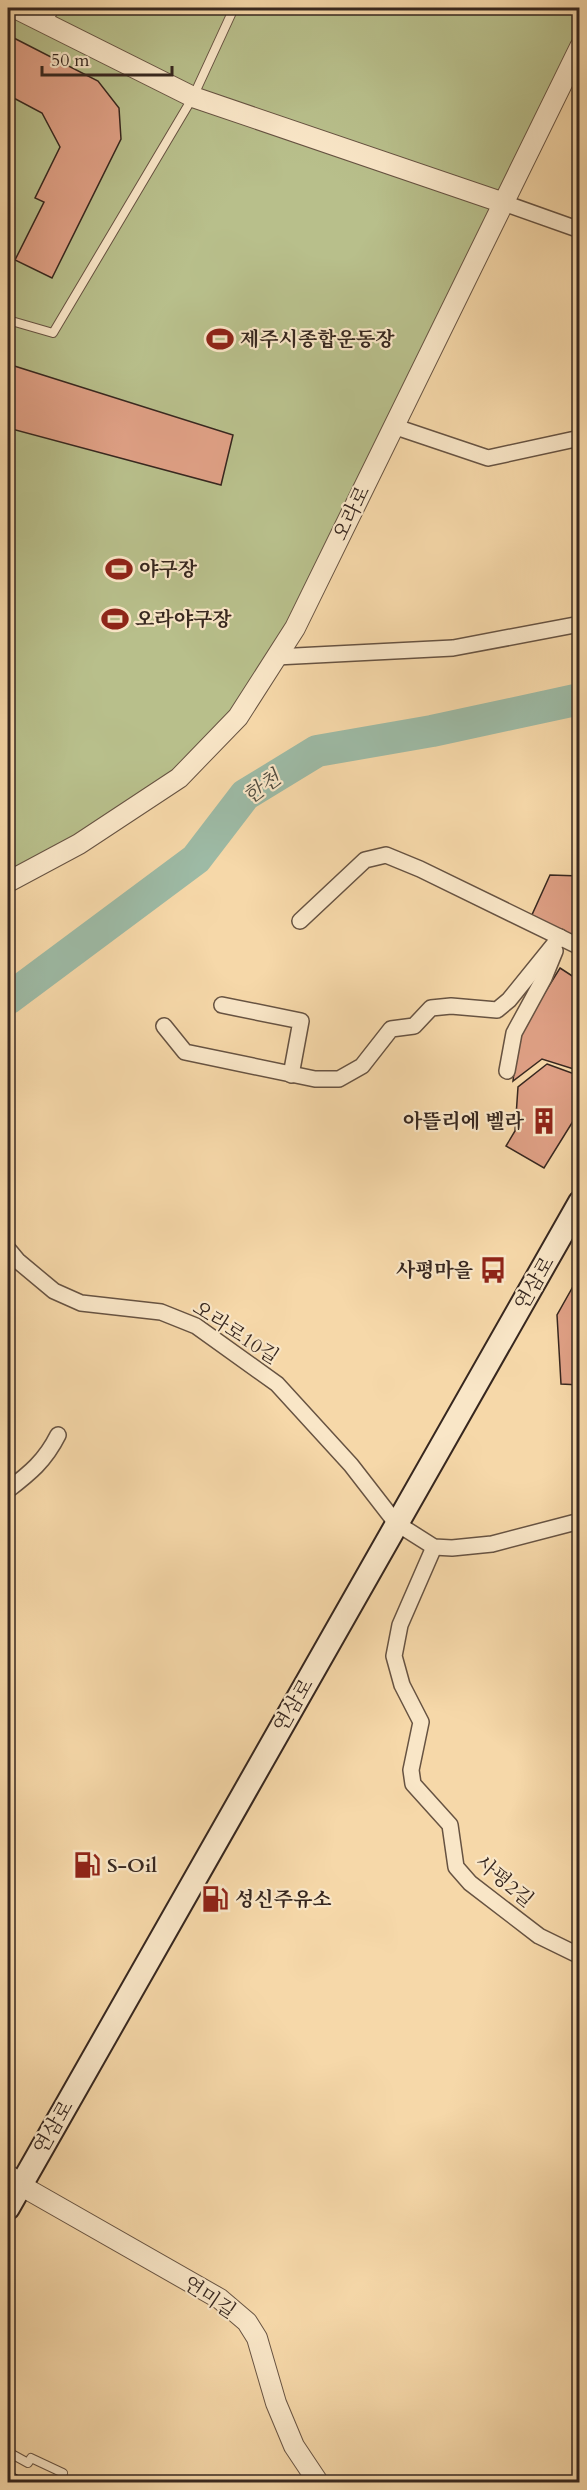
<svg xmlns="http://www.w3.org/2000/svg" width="587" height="2490" viewBox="0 0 587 2490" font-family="Cardo,'Noto Serif KR',serif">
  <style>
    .green { fill: #b8bf8b; stroke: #787355; stroke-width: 1.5 }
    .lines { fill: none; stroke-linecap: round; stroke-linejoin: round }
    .river { stroke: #9dbaa5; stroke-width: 32 }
    .building { fill: #dfa085; stroke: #37271f; stroke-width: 1.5 }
    .service-casing { stroke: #675342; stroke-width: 10 }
    .minor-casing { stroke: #675342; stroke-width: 18 }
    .tertiary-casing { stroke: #675342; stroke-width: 22 }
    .secondary-casing { stroke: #37271f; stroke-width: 26 }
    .service { stroke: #f9e6c7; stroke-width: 8 }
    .minor { stroke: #f9e6c7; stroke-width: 15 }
    .tertiary { stroke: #f9e6c7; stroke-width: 20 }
    .secondary { stroke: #f9e6c7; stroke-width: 22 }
    .labels { text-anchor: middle; stroke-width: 4.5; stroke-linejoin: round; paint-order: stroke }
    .poi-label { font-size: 20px; font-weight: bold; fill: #37271f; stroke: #f9e6c7; text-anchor: start }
    .street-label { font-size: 20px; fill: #37271f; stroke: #f9e6c7 }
    .water-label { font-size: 21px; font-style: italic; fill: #504c40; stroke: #f9e6c7 }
  </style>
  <rect width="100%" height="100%" fill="#f6d8a9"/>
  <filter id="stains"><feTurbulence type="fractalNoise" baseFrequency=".00333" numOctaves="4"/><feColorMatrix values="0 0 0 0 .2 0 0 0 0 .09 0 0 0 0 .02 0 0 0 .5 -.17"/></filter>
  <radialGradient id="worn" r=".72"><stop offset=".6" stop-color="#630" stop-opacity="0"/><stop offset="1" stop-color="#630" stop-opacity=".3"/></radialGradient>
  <!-- green -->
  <polygon class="green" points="8,8 579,8 579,38 287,641 179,778 8,882"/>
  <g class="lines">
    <!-- river -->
    <polyline class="river" points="8,999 196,859 245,795 317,751 432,731 580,699"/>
  </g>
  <!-- building -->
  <g class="building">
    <polygon points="8,35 98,81 119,108 121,139 52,278 15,260 44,202 35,198 60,147 42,113 8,95"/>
    <polygon points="8,364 233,435 221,485 8,428"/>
    <polygon points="550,875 580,876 580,942 531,917"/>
    <polygon points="560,968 580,981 580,1071 542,1059 513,1081 518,1036"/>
    <polygon points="547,1064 580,1076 580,1110 544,1168 506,1146 515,1131 518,1087"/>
    <polygon points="580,1274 580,1385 561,1384 557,1315"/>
    <polygon points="8,2470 25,2480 23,2482 8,2482"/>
  </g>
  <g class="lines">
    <defs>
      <g id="service">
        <polyline points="48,22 55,8"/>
        <polyline points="8,320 53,333 193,97 234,8"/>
        <polyline points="8,2452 28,2463 31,2458 63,2473"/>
      </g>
      <g id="minor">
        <polyline points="504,203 580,230"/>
        <polyline points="393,426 488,458 580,438"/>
        <polyline points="276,657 453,648 580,624"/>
        <polyline points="300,921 365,860 386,855 420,869 580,947"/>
        <polyline points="222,1005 301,1021 291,1075"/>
        <polyline points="164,1026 185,1052 315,1079 339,1079 362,1066 391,1029 414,1026 431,1008 451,1006 497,1010 509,1000 560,937"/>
        <polyline points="507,1071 514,1033 544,978 555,951"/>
        <polyline points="8,1249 18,1261 54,1291 81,1303 161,1312 196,1326 277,1384 351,1465 396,1523 434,1547 452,1548 492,1544 580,1521"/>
        <path d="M8 1490C30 1473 45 1461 58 1435"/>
        <polyline points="434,1547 400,1625 394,1656 402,1685 421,1722 411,1770 413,1784 450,1825 456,1867 470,1883 539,1936 580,1956"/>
      </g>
      <g id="tertiary">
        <polyline points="15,8 193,97 504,203"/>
        <polyline points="8,882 79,844 179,778 238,717 295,628 580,47"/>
        <polyline points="8,2175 20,2185 220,2299 247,2322 257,2338 276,2403 294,2446 318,2482"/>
      </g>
      <polyline id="secondary" points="8,2208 580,1202"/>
    </defs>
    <!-- service casing -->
    <use href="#service" class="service-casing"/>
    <!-- minor casing -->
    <use href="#minor" class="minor-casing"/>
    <!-- tertiary casing -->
    <use href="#tertiary" class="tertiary-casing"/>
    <!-- secondary casing -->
    <use href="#secondary" class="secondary-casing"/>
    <!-- service -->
    <use href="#service" class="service"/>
    <!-- minor -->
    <use href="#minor" class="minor"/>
    <!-- tertiary -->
    <use href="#tertiary" class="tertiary"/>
    <!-- secondary -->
    <use href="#secondary" class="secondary"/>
  </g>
  <!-- icons -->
  <defs>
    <symbol id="stadium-bare" viewBox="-9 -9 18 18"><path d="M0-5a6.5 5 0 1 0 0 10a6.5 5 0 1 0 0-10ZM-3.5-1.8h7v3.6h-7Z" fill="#8f2418" stroke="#f9e6c7" stroke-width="2.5" paint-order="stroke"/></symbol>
    <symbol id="building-bare" viewBox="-9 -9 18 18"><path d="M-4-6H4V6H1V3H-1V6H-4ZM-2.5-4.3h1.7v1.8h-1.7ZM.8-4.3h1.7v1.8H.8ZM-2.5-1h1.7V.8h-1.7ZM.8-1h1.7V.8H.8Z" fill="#8f2418" stroke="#f9e6c7" stroke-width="2.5" paint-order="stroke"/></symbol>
    <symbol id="bus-bare" viewBox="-9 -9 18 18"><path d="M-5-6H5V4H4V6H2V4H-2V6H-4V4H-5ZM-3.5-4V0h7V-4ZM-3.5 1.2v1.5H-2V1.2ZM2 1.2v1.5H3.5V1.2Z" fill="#8f2418" stroke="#f9e6c7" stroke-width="2.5" paint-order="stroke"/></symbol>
    <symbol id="fuel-bare" viewBox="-9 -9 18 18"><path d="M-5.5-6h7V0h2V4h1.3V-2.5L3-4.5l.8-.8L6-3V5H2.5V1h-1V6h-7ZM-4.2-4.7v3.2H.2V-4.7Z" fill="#8f2418" stroke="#f9e6c7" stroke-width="2.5" paint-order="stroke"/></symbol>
  </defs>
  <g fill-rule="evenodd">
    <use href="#stadium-bare" x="201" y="320" width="38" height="38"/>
    <use href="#stadium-bare" x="100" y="550" width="38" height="38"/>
    <use href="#stadium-bare" x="96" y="600" width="38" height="38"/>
    <use href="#building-bare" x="525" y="1102" width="38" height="38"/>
    <use href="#bus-bare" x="474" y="1251" width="38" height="38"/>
    <use href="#fuel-bare" x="68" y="1846" width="38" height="38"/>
    <use href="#fuel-bare" x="196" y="1880" width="38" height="38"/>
  </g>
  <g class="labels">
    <!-- poi labels -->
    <g class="poi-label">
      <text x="240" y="346">제주시종합운동장</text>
      <text x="139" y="576">야구장</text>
      <text x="135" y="626">오라야구장</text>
      <text x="524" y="1128" text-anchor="end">아뜰리에 벨라</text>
      <text x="473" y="1277" text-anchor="end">사평마을</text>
      <text x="107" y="1872">S-Oil</text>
      <text x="235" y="1906">성신주유소</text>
    </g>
    <!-- street labels -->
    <g class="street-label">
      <text transform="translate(351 513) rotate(-64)" y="7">오라로</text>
      <text transform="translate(534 1283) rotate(-60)" y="7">연삼로</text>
      <text transform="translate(236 1332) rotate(33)" y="7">오라로10길</text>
      <text transform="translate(293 1705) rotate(-60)" y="7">연삼로</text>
      <text transform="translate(505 1881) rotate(40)" y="7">사평2길</text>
      <text transform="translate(53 2127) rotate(-60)" y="7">연삼로</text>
      <text transform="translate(210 2297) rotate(34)" y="7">연미길</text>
    </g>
    <!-- water labels -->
    <g class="water-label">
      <text transform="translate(262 787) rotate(-36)" y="7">한천</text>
    </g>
  </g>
  <!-- margin -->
  <rect width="587" height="2490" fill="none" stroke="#f6d8a9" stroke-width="30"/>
  <rect x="9" y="9" width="569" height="2472" fill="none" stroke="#37271f" stroke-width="3"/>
  <rect x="15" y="15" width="557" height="2460" fill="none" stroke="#37271f" stroke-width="1.5"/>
  <!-- scale -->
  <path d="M42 66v9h130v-9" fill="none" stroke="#37271f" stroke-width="3"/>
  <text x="51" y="66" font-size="18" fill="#37271f" stroke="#f9e6c7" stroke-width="4.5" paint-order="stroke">50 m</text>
  <rect width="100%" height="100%" filter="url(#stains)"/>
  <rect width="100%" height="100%" fill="url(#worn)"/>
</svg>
